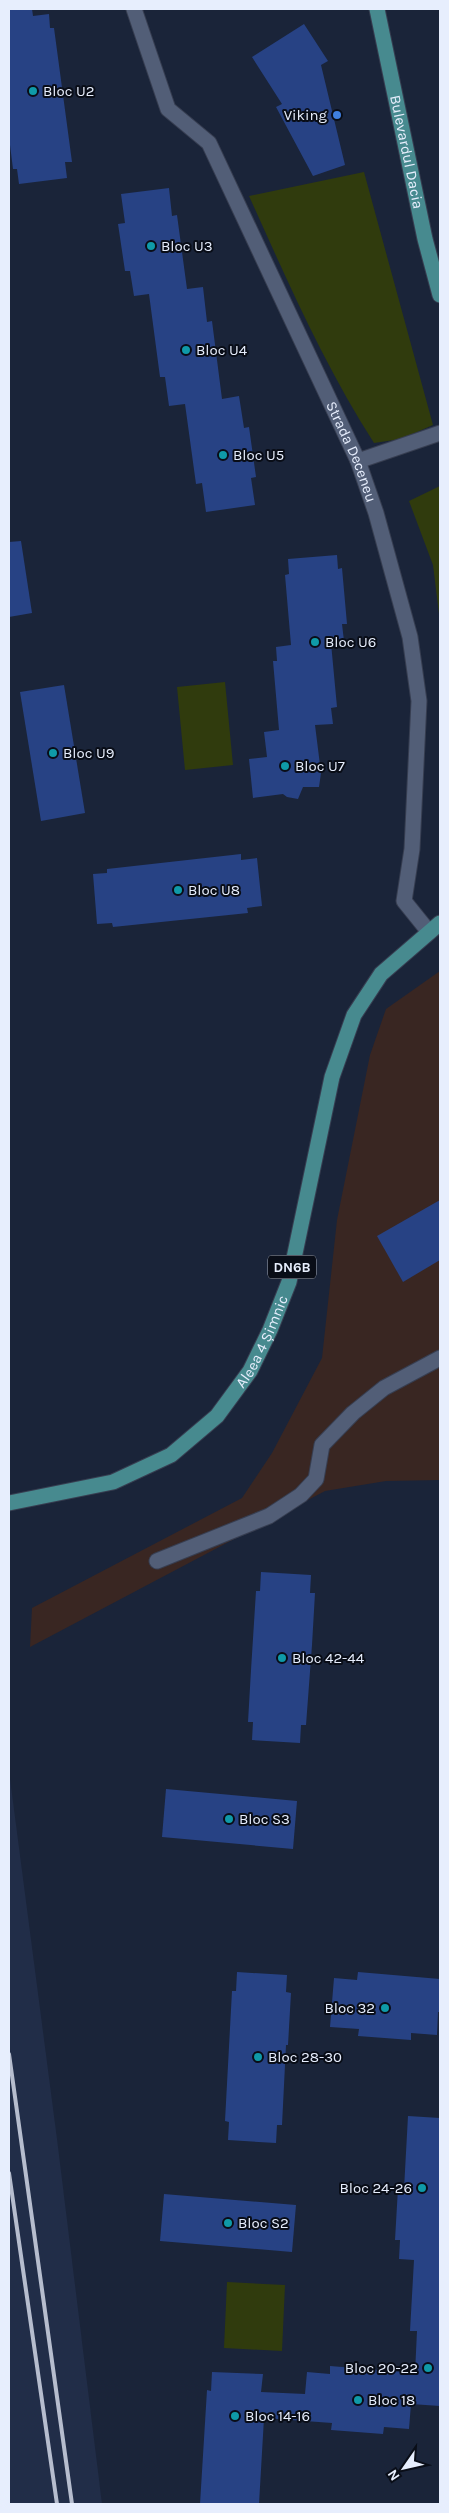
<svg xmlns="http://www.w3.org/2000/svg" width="449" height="2513" viewBox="0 0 449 2513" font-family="Karla,sans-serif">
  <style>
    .commercial { fill: #392622 }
    .built { fill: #212d48 }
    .green { fill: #303b0d }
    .building { fill: #274284 }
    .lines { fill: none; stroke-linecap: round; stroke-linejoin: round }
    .minor-casing { stroke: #373e51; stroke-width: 17 }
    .primary-casing { stroke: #373e51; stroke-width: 17 }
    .minor { stroke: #525e77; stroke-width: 15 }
    .primary { stroke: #478a8f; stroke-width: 15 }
    .rail { stroke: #b6bdce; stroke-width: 4 }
    .culture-dot { fill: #0f9aa8; stroke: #090d17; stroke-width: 2 }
    .shop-dot { fill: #3f7fe0; stroke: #090d17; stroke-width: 2 }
    .labels { text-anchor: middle; stroke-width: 4; stroke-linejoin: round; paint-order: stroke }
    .shield { fill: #090d17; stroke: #a4aab8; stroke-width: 1 }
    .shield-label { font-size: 14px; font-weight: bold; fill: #e7eefd }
    .poi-label { font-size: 15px; fill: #e7eefd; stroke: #090d17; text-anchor: start }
    .street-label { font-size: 15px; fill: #e7eefd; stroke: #090d17 }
  </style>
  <rect width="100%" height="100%" fill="#1a2439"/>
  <!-- commercial -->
  <polygon class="commercial" points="440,971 440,1480 386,1481 325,1491 30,1647 32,1608 242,1498 272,1453 322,1358 337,1220 370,1055 386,1009"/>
  <!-- built -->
  <polygon class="built" points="9,1771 57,2139 102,2504 9,2504"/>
  <!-- green -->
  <g class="green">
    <path d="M364 172 433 425 401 439 374 443C324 365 287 280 249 196Z"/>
    <polygon points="440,486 440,622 433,565 409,501"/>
    <polygon points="225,682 233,765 185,770 177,687"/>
    <polygon points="227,2282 285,2285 282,2351 224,2348"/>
  </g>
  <!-- building -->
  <g class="building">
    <polygon points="9,9 32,9 33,16 49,14 50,28 54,28 72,162 65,162 67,178 19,184 17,169 13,169 9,137"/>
    <polygon points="304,24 328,61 321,65 345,165 313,176 276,107 282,104 252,57"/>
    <polygon points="169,188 172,216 177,215 187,289 203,287 207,322 212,321 222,399 239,396 244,428 249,427 256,477 251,478 255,505 206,512 202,483 196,484 185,404 169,406 165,377 160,377 149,294 134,296 130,271 125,271 118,224 125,223 121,194"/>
    <polygon points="21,541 32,613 9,617 9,542"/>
    <polygon points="337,555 338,569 342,568 347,624 342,624 344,641 331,643 337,707 331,708 333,724 315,725 321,773 319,787 303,787 298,799 287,797 283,794 253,798 249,759 267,757 264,732 279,730 273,661 277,661 276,647 291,645 285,575 289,574 288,559"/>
    <polygon points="64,685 85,813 41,821 20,692"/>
    <polygon points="241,854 241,860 257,858 262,906 247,908 248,913 113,927 112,923 97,924 93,874 107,873 107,869"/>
    <polygon points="440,1200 440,1260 403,1282 377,1236"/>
    <polygon points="261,1572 311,1575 310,1593 315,1593 312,1645 306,1725 301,1725 300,1743 252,1740 253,1722 248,1722 251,1670 256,1591 260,1591"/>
    <polygon points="166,1789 297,1801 293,1849 162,1837"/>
    <polygon points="237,1972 287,1975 286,1992 291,1993 288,2045 286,2045 282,2125 277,2125 276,2143 228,2140 229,2122 225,2121 232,1991 236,1991"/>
    <polygon points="358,1972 440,1979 440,2012 438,2012 437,2035 411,2033 411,2040 358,2036 359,2029 330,2027 334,1978 357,1980"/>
    <polygon points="408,2116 440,2118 440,2406 411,2404 409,2429 384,2427 383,2434 331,2430 332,2423 264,2418 259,2504 200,2504 207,2390 211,2391 212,2372 263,2374 261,2392 305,2394 307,2372 330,2374 330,2366 415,2373 417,2331 410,2331 414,2260 399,2259 400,2240 395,2240 398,2188 404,2189"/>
    <polygon points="164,2194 296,2205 292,2252 160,2241"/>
  </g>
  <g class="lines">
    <defs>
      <g id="minor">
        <path id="s1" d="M134 9 168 109 209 143 358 461 376 513 410 637 419 701 412 849 404 901 429 932"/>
        <polyline points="358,461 440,433"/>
        <polyline points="157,1561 269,1516 301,1495 316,1479 322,1445 353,1413 384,1388 440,1358"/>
      </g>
      <g id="primary">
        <path id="s2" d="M377 9 425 239 440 295"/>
        <path id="s3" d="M9 1503 113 1482 171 1455 217 1416 250 1371 270 1330 289 1282 332 1077 354 1015 381 974 440 923"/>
      </g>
    </defs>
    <!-- minor casing -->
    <use href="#minor" class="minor-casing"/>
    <!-- primary casing -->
    <use href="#primary" class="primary-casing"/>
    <!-- minor -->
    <use href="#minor" class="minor"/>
    <!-- primary -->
    <use href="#primary" class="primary"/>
    <!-- rail -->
    <g class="rail">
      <polyline points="9,2054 72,2504"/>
      <polyline points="9,2173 57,2504"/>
    </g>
  </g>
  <!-- markers -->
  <g class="culture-dot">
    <circle cx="33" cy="91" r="5"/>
    <circle cx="151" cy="246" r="5"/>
    <circle cx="186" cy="350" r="5"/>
    <circle cx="223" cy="455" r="5"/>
    <circle cx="315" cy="642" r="5"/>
    <circle cx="53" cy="753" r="5"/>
    <circle cx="285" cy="766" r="5"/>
    <circle cx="178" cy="890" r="5"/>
    <circle cx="282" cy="1658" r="5"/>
    <circle cx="229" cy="1819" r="5"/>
    <circle cx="385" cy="2008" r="5"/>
    <circle cx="258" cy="2057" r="5"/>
    <circle cx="422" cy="2188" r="5"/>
    <circle cx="228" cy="2223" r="5"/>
    <circle cx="428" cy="2368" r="5"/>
    <circle cx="358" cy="2400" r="5"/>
    <circle cx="235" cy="2416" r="5"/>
  </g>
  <circle class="shop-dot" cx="337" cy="115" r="5"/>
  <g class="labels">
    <!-- shield labels -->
    <rect class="shield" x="268" y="1255.5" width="48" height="23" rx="4"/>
    <g class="shield-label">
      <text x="292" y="1272">DN6B</text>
    </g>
    <!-- poi labels -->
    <g class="poi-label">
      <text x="43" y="96">Bloc U2</text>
      <text x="327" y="120" text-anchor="end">Viking</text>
      <text x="161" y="251">Bloc U3</text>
      <text x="196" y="355">Bloc U4</text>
      <text x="233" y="460">Bloc U5</text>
      <text x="325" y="647">Bloc U6</text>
      <text x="63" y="758">Bloc U9</text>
      <text x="295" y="771">Bloc U7</text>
      <text x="188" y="895">Bloc U8</text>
      <text x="292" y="1663">Bloc 42-44</text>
      <text x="239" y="1824">Bloc S3</text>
      <text x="375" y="2013" text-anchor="end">Bloc 32</text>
      <text x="268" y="2062">Bloc 28-30</text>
      <text x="412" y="2193" text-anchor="end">Bloc 24-26</text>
      <text x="238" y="2228">Bloc S2</text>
      <text x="418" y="2373" text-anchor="end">Bloc 20-22</text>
      <text x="368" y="2405">Bloc 18</text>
      <text x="245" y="2421">Bloc 14-16</text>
    </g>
    <!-- street labels -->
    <g class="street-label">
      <text dy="5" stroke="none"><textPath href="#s2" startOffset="146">Bulevardul Dacia</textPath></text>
      <text dy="5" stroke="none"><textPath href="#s1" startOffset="499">Strada Deceneu</textPath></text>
      <text dy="5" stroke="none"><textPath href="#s3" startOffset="318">Aleea 4 Șimnic</textPath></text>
    </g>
  </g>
  <!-- border -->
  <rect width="449" height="2513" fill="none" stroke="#e7eefd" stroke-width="20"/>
  <!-- north arrow -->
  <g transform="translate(404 2468) rotate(236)" stroke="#090d17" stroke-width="4" paint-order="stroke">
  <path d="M0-4L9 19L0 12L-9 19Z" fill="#e7eefd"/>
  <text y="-8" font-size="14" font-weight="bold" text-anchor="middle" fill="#e7eefd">N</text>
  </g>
</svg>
